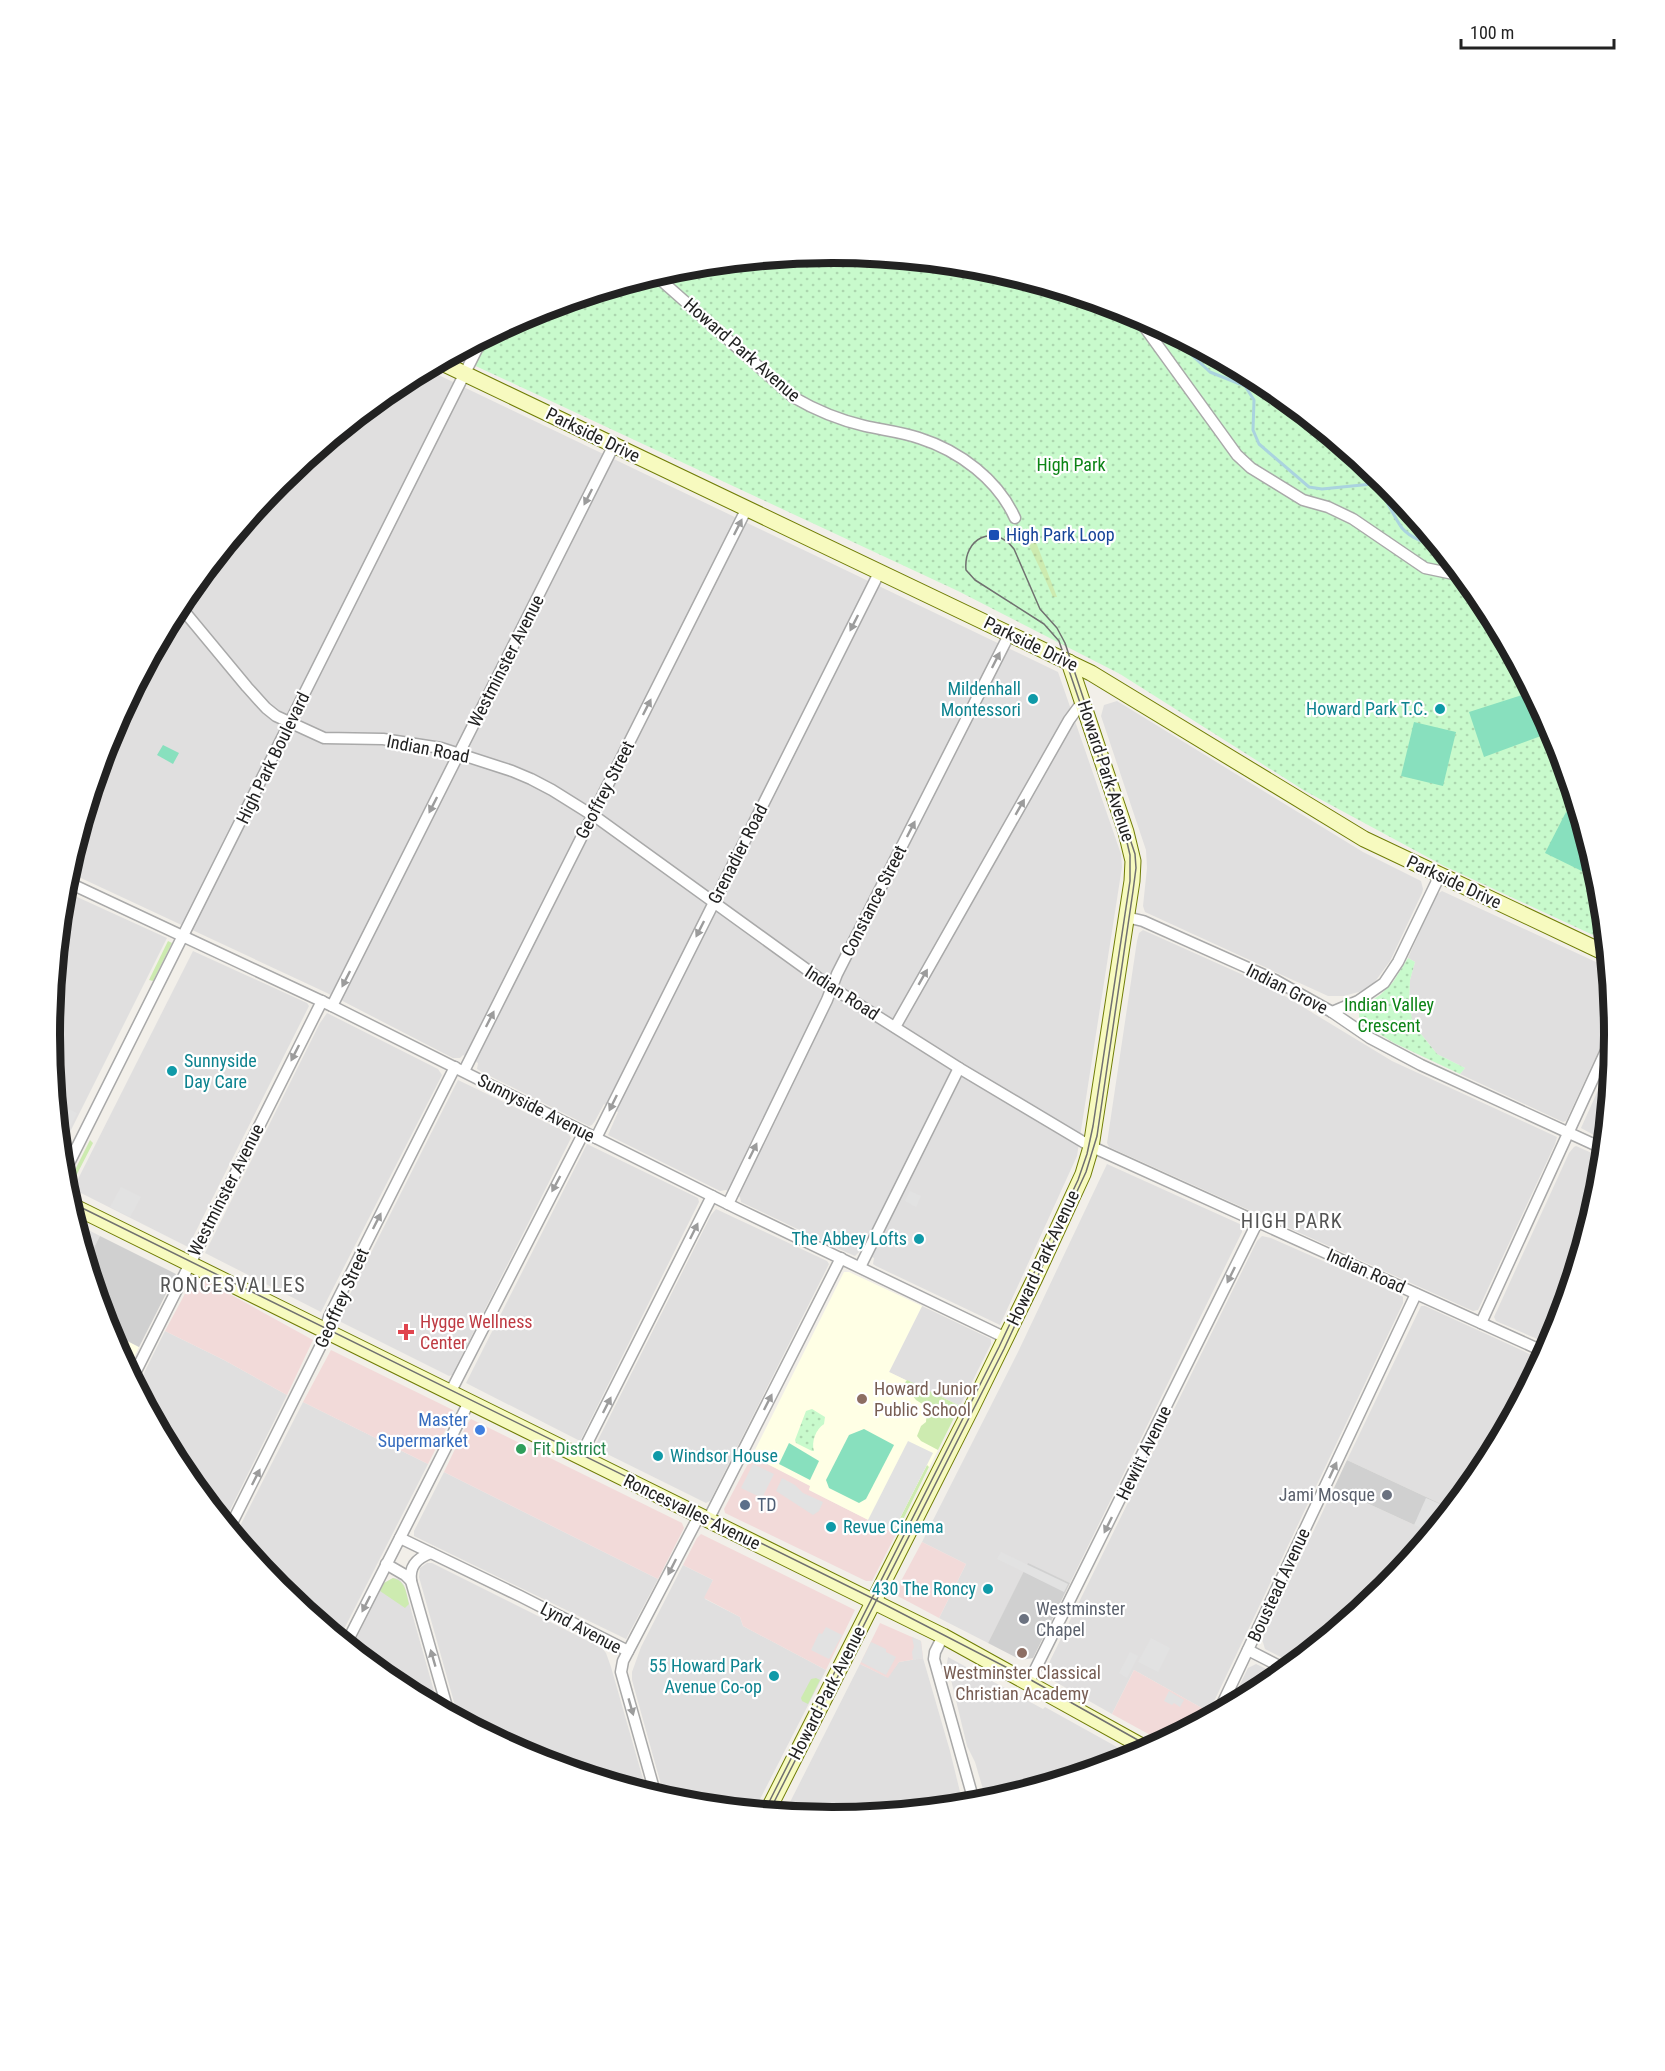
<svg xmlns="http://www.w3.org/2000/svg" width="1665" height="2071" viewBox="0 0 1665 2071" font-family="'Roboto Condensed',sans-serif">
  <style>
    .residential { fill: #e0dfdf }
    .commercial { fill: #f2dad9 }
    .education { fill: #ffffe5 }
    .religious { fill: #d0d0d0 }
    .grass { fill: #cdebb0 }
    .park { fill: url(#park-dots) }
    .garden { fill: url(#garden-dots) }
    .pitch { fill: #88e0be }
    .parking { fill: #e2e2e2 }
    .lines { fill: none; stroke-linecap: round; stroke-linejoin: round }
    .stream { stroke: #aad3df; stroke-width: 3 }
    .street-casing { stroke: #a9a9a9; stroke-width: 13 }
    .secondary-casing { stroke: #707d05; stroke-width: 17 }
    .street { stroke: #fff; stroke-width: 10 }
    .secondary { stroke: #f7fabf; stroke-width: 15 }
    .tram { stroke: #707070; stroke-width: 1.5 }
    .oneway { fill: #9c9c9c }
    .transit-dot { fill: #1a4fb4; stroke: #fff; stroke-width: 2 }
    .culture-dot { fill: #0f9aa8; stroke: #fff; stroke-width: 2 }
    .health-dot { fill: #e0444e; stroke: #fff; stroke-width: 2 }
    .education-dot { fill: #8d6e63; stroke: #fff; stroke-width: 2 }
    .shop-dot { fill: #3f7fe0; stroke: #fff; stroke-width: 2 }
    .leisure-dot { fill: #2e9e5b; stroke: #fff; stroke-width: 2 }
    .worship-dot { fill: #6b7280; stroke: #fff; stroke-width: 2 }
    .service-dot { fill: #5c6f8a; stroke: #fff; stroke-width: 2 }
    .labels { text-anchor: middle; stroke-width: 4.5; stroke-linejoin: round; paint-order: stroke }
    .street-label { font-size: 18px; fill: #222; stroke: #fff }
    .park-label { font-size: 18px; fill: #0c8416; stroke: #fff }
    .transit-label { font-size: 18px; fill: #164399; stroke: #fff; text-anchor: start }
    .culture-label { font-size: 18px; fill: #0d838f; stroke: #fff; text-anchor: end }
    .health-label { font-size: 18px; fill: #be3a42; stroke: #fff; text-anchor: start }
    .education-label { font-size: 18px; fill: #785e54; stroke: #fff; text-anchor: start }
    .shop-label { font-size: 18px; fill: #366cbe; stroke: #fff; text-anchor: end }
    .leisure-label { font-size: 18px; fill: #27864d; stroke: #fff; text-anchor: start }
    .worship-label { font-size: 18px; fill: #5b616d; stroke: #fff; text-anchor: end }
    .service-label { font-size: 18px; fill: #4e5e75; stroke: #fff; text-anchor: start }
    .neighbourhood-label { font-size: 20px; letter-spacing: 1.5px; fill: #555; stroke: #fff }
    .rim { fill: none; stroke: #222; stroke-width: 8 }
  </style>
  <defs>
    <pattern id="park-dots" width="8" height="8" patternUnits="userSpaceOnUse" patternTransform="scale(1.5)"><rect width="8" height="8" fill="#c8facc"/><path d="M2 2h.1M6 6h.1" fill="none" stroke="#acd6af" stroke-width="1.8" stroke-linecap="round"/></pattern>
    <pattern id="garden-dots" width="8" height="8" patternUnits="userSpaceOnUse" patternTransform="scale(1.5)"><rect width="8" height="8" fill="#cdebb0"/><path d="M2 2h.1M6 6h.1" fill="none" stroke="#b0c997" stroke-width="1.8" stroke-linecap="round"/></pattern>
  </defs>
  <rect width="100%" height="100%" fill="#f2efe9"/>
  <!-- residential -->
  <g class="residential">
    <polygon points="426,369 1058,672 1121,854 1122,867 1077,1156 1000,1325 876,1266 873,1264 874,1258 860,1251 855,1256 839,1249 741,1202 740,1197 726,1190 720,1191 608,1135 618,1112 604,1104 595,1121 592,1125 589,1126 482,1072 477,1069 478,1063 463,1055 460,1058 453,1058 327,993 68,872 92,791 197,582 279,482 398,384"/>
    <polygon points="1117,701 1363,852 1421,881 1423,889 1422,893 1390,961 1374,983 1362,991 1344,996 1328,996 1145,912 1143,906 1147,868 1146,850 1101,716 1104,705"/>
    <polygon points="64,891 167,938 61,1150 50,1036"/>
    <polygon points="1442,891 1609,968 1614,1018 1566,1121 1563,1122 1460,1074 1465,1068 1437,1054 1413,1024 1409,1003 1410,980 1415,962 1408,958 1436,895"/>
    <polygon points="1143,930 1270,987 1392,1061 1557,1137 1555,1144 1478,1310 1473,1311 1109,1147 1107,1143 1137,941 1139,933"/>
    <polygon points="193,951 307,1003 309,1006 188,1247 73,1189"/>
    <polygon points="327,1013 438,1069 442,1075 321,1312 205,1253 320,1023"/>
    <polygon points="1613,1057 1605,1141 1581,1128"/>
    <polygon points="458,1080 568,1133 571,1138 452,1375 449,1376 337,1320"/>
    <polygon points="587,1144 698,1198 699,1202 580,1441 466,1383"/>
    <polygon points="1576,1146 1603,1158 1600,1189 1556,1335 1551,1345 1496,1321 1494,1317 1569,1153 1574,1147"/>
    <polygon points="1107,1164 1242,1225 1242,1232 1070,1583 1028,1564 988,1643 939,1618 966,1564 922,1542 1018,1352"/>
    <polygon points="716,1209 827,1261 829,1264 710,1501 706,1503 599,1450 595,1446 711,1215"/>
    <polygon points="75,1223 100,1236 87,1261"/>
    <polygon points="1262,1236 1271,1238 1400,1295 1403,1297 1403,1303 1209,1712 1134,1670 1112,1714 1045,1676 1045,1671 1257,1241"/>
    <polygon points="922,1306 991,1339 991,1344 960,1406 889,1372"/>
    <polygon points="1421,1306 1425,1306 1534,1356 1539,1359 1514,1413 1483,1471 1452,1509 1347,1460"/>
    <polygon points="165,1331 224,1360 287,1395 224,1522 181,1470 137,1387"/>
    <polygon points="303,1402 428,1464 339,1639 279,1589 235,1536"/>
    <polygon points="444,1472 658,1579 626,1639 414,1536 414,1531"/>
    <polygon points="1334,1488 1432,1533 1386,1589 1294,1664 1265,1649 1262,1639"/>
    <polygon points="427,1563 432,1563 602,1648 606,1653 611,1667 647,1793 533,1759 459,1720 419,1577 420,1568"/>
    <polygon points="683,1565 713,1580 705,1599 740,1617 743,1626 826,1670 754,1811 679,1803 665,1799 632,1680 632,1672 641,1647"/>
    <polygon points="393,1578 399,1579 404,1585 439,1709 397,1686 351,1649 384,1583"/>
    <polygon points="948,1657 1043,1709 1045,1707 1135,1757 987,1803 975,1762 967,1746 947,1663"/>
    <polygon points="923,1658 950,1751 962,1800 925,1809 832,1818 784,1814 860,1664 887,1677 899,1662"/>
    <polygon points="1256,1664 1281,1676 1267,1687 1229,1707 1248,1668"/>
  </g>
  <!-- commercial -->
  <g class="commercial">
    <polygon points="195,1275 313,1340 287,1395 224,1360 165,1331"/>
    <polygon points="331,1350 453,1410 454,1413 428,1464 303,1402"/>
    <polygon points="471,1419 682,1523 684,1528 658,1579 444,1472 467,1424"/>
    <polygon points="752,1456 811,1486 809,1490 896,1534 872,1581 866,1581 725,1513 724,1509"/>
    <polygon points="701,1534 855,1610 826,1670 743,1626 740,1617 704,1598 713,1580 683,1565 697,1538"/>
    <polygon points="922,1542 966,1564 939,1618 894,1594"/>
    <polygon points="880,1623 921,1641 923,1658 899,1662 888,1678 860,1664"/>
    <polygon points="1134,1670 1209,1712 1205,1720 1163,1742 1112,1714"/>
  </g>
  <!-- education -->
  <g class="education">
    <polygon points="844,1272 849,1272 922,1306 889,1372 960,1406 896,1534 809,1490 810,1486 752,1456"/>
    <polygon points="108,1331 139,1347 128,1370 109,1335"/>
  </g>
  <!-- religious -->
  <g class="religious">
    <polygon points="100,1236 176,1274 139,1347 108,1331 87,1261"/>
    <polygon points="1347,1460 1452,1509 1432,1533 1334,1488"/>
    <polygon points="1028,1563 1070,1583 1033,1658 1021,1660 988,1643"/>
  </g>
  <!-- grass -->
  <g class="grass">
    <polygon points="168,941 172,943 153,981 149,980"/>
    <polygon points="90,1140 93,1143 75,1178 72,1176"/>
    <polygon points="907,1380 960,1406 938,1450 921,1441 917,1436 921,1426 926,1422 927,1411 924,1405 916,1400 904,1384"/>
    <polygon points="927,1465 929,1467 896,1534 893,1532"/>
    <path d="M393 1578C406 1581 406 1593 409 1604L405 1608 380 1591 384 1583Z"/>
    <polygon points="816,1678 820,1680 808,1704 802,1701 801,1698 811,1679"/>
  </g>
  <!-- park -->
  <g class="park">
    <polygon points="833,253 986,268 1132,312 1268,385 1386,482 1484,601 1556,736 1601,883 1606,941 1444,866 1305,791 1120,674 958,591 452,355 533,312 680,267"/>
    <polygon points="1408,958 1415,962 1410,980 1409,1003 1413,1024 1437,1054 1465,1068 1460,1074 1394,1043 1359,1021 1359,1013 1357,1012 1358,1009 1380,995 1393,982"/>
    <path d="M812 1409 825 1417 824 1424C816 1429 811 1442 814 1451H812L796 1443 795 1440 806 1411Z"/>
  </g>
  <!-- garden -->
  <path class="garden" d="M1026 529 1034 537 1057 597H1053C1044 575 1032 554 1023 532Z"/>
  <!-- pitch -->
  <g class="pitch">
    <polygon points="1528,693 1541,736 1484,757 1469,712"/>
    <polygon points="1414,722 1456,732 1443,786 1401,776"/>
    <polygon points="163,745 179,753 173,764 157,755"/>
    <polygon points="1566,812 1581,819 1598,874 1596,878 1545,853"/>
    <polygon points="864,1429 894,1445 866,1499 859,1503 829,1488 826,1480 849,1435"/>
    <polygon points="789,1443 819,1461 810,1480 779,1464"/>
  </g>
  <!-- parking -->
  <g class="parking">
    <polygon points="56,1103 77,1113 70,1127 58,1122"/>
    <polygon points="121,1187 141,1197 130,1217 110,1207"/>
    <polygon points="910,1191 921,1196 916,1207 905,1201"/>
    <polygon points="908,1441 933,1453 893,1532 868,1520"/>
    <polygon points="753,1464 774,1474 762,1498 741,1488"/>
    <polygon points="782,1478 795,1485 803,1493 823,1502 819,1511 813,1515 776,1491"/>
    <polygon points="1426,1498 1452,1509 1432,1533 1414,1525"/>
    <polygon points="1001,1552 1068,1584 1064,1592 997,1559"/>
    <polygon points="826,1627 842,1635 829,1659 811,1650 819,1633 822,1634"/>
    <polygon points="912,1637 921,1641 923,1658 913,1660 912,1652 914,1647"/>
    <polygon points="1151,1638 1170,1648 1158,1672 1138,1662"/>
    <polygon points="871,1642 886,1649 886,1652 896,1657 886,1675 861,1662"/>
    <polygon points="1130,1652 1138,1656 1127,1678 1119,1673"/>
    <polygon points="1169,1691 1184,1700 1180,1707 1174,1703 1172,1705 1164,1701"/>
  </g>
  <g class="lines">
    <!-- stream -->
    <path class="stream" d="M1181 338V345L1210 372 1245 386 1254 400 1253 430 1259 444 1309 487 1322 489 1372 484C1387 496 1391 513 1402 528 1410 538 1428 544 1440 548"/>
    <defs>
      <g id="street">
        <path d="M655 275 793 397C817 411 839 420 865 426 883 430 902 432 919 438 960 451 998 480 1015 518"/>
        <polyline points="1135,314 1237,455 1251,468 1303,500 1328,507 1353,519 1425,568 1463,576"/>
        <polyline points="179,605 247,687 266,708 276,716 324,738 383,739 441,748 512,771 531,779 552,790 600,820 831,987 959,1068 1090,1146 1547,1353"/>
        <polyline points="107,742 142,674"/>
        <polyline points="65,881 332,1006 736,1208 1006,1338"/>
        <polyline points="1126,917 1143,921 1275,980 1332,1012 1370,1038 1421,1065 1604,1149"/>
        <polyline points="332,1006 614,445"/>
        <polyline points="1332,1012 1358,1001 1384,983 1398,962 1440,875"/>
        <polyline points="895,1027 1069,720 1083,701"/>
        <polyline points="464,1071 747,508"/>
        <polyline points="596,1138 880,571"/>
        <polyline points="63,1175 482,339"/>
        <polyline points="728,1204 827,1000 837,974 1010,633"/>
        <polyline points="860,1267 959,1068"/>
        <polyline points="1481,1323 1615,1031"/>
        <polyline points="132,1379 322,1001"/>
        <polyline points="450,1393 584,1132"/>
        <polyline points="580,1457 712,1196"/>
        <polyline points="708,1520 841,1258"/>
        <polyline points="229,1529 320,1347 329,1317 455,1067"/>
        <polyline points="400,1538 520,1596 628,1651"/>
        <polyline points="386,1564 405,1575 411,1581 449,1714"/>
        <path d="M411 1581C409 1566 417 1558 431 1553"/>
        <polyline points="943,1636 935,1652 934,1659 975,1805"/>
        <polyline points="346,1644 469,1402"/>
        <polyline points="1248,1650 1287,1670"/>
        <polyline points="1029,1682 1257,1223"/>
        <polyline points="1218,1713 1416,1294"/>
        <polyline points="656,1796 621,1672 623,1661 699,1516"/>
      </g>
      <g id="secondary">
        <polyline points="440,362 1091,673 1364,839 1607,954"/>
        <polyline points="69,1204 943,1636 1149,1750"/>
        <polyline points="767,1812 971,1409 1035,1278 1083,1174 1091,1147 1132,881 1133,861 1126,832 1069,662"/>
      </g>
    </defs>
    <!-- street casing -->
    <use href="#street" class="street-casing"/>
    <!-- secondary casing -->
    <use href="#secondary" class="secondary-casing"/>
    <!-- street -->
    <use href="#street" class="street"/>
    <!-- secondary -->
    <use href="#secondary" class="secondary"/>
    <!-- tram -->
    <g class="tram">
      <polyline points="68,1201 872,1598 1031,1680 1152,1748"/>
      <path d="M764 1812 999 1347 1078 1180 1087 1154 1093 1126 1130 881V855L1126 838 1059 641 1044 624 975 580 966 570C963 538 994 523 1014 549L1040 609 1057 628 1065 643 1135 854 1136 868 1133 891 1097 1136 1086 1172 1004 1349 769 1812"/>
    </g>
  </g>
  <!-- one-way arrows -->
  <defs><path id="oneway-solid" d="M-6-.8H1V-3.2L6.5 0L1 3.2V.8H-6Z" transform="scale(1.5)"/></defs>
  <g class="oneway">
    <use href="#oneway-solid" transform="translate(588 497) rotate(117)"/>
    <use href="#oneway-solid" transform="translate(738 527) rotate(-63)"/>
    <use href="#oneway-solid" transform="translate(854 623) rotate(117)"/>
    <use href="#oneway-solid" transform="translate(996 660) rotate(-63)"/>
    <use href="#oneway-solid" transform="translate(647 707) rotate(-63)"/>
    <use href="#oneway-solid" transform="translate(433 805) rotate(117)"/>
    <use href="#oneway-solid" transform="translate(1020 807) rotate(-60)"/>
    <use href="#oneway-solid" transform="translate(911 829) rotate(-63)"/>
    <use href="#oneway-solid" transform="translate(700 929) rotate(117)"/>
    <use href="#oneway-solid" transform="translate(923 977) rotate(-60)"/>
    <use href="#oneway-solid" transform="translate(346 979) rotate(117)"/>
    <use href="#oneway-solid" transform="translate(490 1019) rotate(-63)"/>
    <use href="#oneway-solid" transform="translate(295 1053) rotate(117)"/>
    <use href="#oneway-solid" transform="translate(613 1103) rotate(116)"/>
    <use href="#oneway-solid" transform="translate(753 1151) rotate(-64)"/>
    <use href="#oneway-solid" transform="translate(556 1184) rotate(118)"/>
    <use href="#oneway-solid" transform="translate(377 1221) rotate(-63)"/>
    <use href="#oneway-solid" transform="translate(694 1231) rotate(-64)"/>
    <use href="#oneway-solid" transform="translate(1231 1275) rotate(116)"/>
    <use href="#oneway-solid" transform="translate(768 1402) rotate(-63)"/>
    <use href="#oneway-solid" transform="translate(607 1405) rotate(-63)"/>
    <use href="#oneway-solid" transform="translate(1333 1470) rotate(-65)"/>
    <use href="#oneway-solid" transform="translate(256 1477) rotate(-63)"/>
    <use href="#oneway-solid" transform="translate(1108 1525) rotate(116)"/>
    <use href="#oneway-solid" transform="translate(672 1567) rotate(117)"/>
    <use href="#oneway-solid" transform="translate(366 1604) rotate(117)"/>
    <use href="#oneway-solid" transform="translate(433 1658) rotate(-106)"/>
    <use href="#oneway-solid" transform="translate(631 1707) rotate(74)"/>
  </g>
  <!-- markers -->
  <rect class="transit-dot" x="988" y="529" width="12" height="12" rx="3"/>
  <g class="culture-dot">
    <circle cx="1033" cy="699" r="6"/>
    <circle cx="1440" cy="709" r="6"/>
    <circle cx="172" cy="1071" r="6"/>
    <circle cx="919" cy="1239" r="6"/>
    <circle cx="658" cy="1456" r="6"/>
    <circle cx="831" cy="1527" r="6"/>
    <circle cx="988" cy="1589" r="6"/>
    <circle cx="774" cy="1676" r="6"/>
  </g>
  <path class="health-dot" d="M403 1323h6v6h6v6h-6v6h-6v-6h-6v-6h6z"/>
  <g class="education-dot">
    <circle cx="862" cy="1399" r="6"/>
    <circle cx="1022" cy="1653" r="6"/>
  </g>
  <circle class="shop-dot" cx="480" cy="1430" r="6"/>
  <circle class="leisure-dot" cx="521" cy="1449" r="6"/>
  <g class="worship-dot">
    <circle cx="1387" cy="1495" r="6"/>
    <circle cx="1024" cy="1619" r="6"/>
  </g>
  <circle class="service-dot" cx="745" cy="1505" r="6"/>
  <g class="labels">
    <!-- street labels -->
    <g class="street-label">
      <text transform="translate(742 350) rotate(41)" y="6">Howard Park Avenue</text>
      <text transform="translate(593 435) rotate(26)" y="6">Parkside Drive</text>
      <text transform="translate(1031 644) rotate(26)" y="6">Parkside Drive</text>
      <text transform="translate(506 661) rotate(-63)" y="6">Westminster Avenue</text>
      <text transform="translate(428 749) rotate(11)" y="6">Indian Road</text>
      <text transform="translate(273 758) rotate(-64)" y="6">High Park Boulevard</text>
      <text transform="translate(1106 771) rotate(72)" y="6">Howard Park Avenue</text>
      <text transform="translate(605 790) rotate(-63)" y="6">Geoffrey Street</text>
      <text transform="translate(738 854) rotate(-63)" y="6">Grenadier Road</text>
      <text transform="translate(1454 882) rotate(25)" y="6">Parkside Drive</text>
      <text transform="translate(874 901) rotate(-63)" y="6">Constance Street</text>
      <text transform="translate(1287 989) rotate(27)" y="6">Indian Grove</text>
      <text transform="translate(842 993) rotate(33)" y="6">Indian Road</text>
      <text transform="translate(536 1108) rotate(27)" y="6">Sunnyside Avenue</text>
      <text transform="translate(226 1190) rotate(-63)" y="6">Westminster Avenue</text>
      <text transform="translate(1043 1258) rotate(-65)" y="6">Howard Park Avenue</text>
      <text transform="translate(1366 1271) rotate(24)" y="6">Indian Road</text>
      <text transform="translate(342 1298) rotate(-66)" y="6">Geoffrey Street</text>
      <text transform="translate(1144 1453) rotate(-64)" y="6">Hewitt Avenue</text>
      <text transform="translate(692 1512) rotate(26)" y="6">Roncesvalles Avenue</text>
      <text transform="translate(1279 1585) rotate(-65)" y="6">Boustead Avenue</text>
      <text transform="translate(581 1628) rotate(28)" y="6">Lynd Avenue</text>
      <text transform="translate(827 1693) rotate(-63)" y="6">Howard Park Avenue</text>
    </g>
    <!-- park labels -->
    <g class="park-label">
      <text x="1071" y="471">High Park</text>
      <text x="1389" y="1011">Indian Valley<tspan x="1389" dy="21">Crescent</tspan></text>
    </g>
    <!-- transit labels -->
    <g class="transit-label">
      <text x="1006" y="541">High Park Loop</text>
    </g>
    <!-- culture labels -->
    <g class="culture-label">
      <text x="1021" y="695">Mildenhall<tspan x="1021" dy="21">Montessori</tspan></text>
      <text x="1428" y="715">Howard Park T.C.</text>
      <text x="184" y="1067" text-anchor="start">Sunnyside<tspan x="184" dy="21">Day Care</tspan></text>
      <text x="907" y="1245">The Abbey Lofts</text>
      <text x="670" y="1462" text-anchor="start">Windsor House</text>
      <text x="843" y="1533" text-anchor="start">Revue Cinema</text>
      <text x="976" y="1595">430 The Roncy</text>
      <text x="762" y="1672">55 Howard Park<tspan x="762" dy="21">Avenue Co-op</tspan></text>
    </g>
    <!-- health labels -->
    <g class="health-label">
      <text x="420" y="1328">Hygge Wellness<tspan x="420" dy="21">Center</tspan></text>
    </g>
    <!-- education labels -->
    <g class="education-label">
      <text x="874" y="1395">Howard Junior<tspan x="874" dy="21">Public School</tspan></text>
      <text x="1022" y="1679" text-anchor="middle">Westminster Classical<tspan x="1022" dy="21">Christian Academy</tspan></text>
    </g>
    <!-- shop labels -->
    <g class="shop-label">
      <text x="468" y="1426">Master<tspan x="468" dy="21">Supermarket</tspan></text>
    </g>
    <!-- leisure labels -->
    <g class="leisure-label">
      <text x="533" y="1455">Fit District</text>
    </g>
    <!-- worship labels -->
    <g class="worship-label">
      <text x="1375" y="1501">Jami Mosque</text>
      <text x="1036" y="1615" text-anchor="start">Westminster<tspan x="1036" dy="21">Chapel</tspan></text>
    </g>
    <!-- service labels -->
    <g class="service-label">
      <text x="757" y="1511">TD</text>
    </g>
    <!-- neighbourhood labels -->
    <g class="neighbourhood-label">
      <text x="1292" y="1228">HIGH PARK</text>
      <text x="233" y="1292">RONCESVALLES</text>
    </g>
  </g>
  <!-- crop -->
  <path d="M0 0H1665V2071H0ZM60 1035a772 772 0 1 1 1544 0a772 772 0 1 1-1544 0Z" fill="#fff" fill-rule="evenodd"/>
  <path class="rim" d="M60 1035a772 772 0 1 1 1544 0a772 772 0 1 1-1544 0Z"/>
  <!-- scale -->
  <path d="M1461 39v9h153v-9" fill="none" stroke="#222222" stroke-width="3"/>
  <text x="1470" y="39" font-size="18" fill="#222222" stroke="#ffffff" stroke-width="4.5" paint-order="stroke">100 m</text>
</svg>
